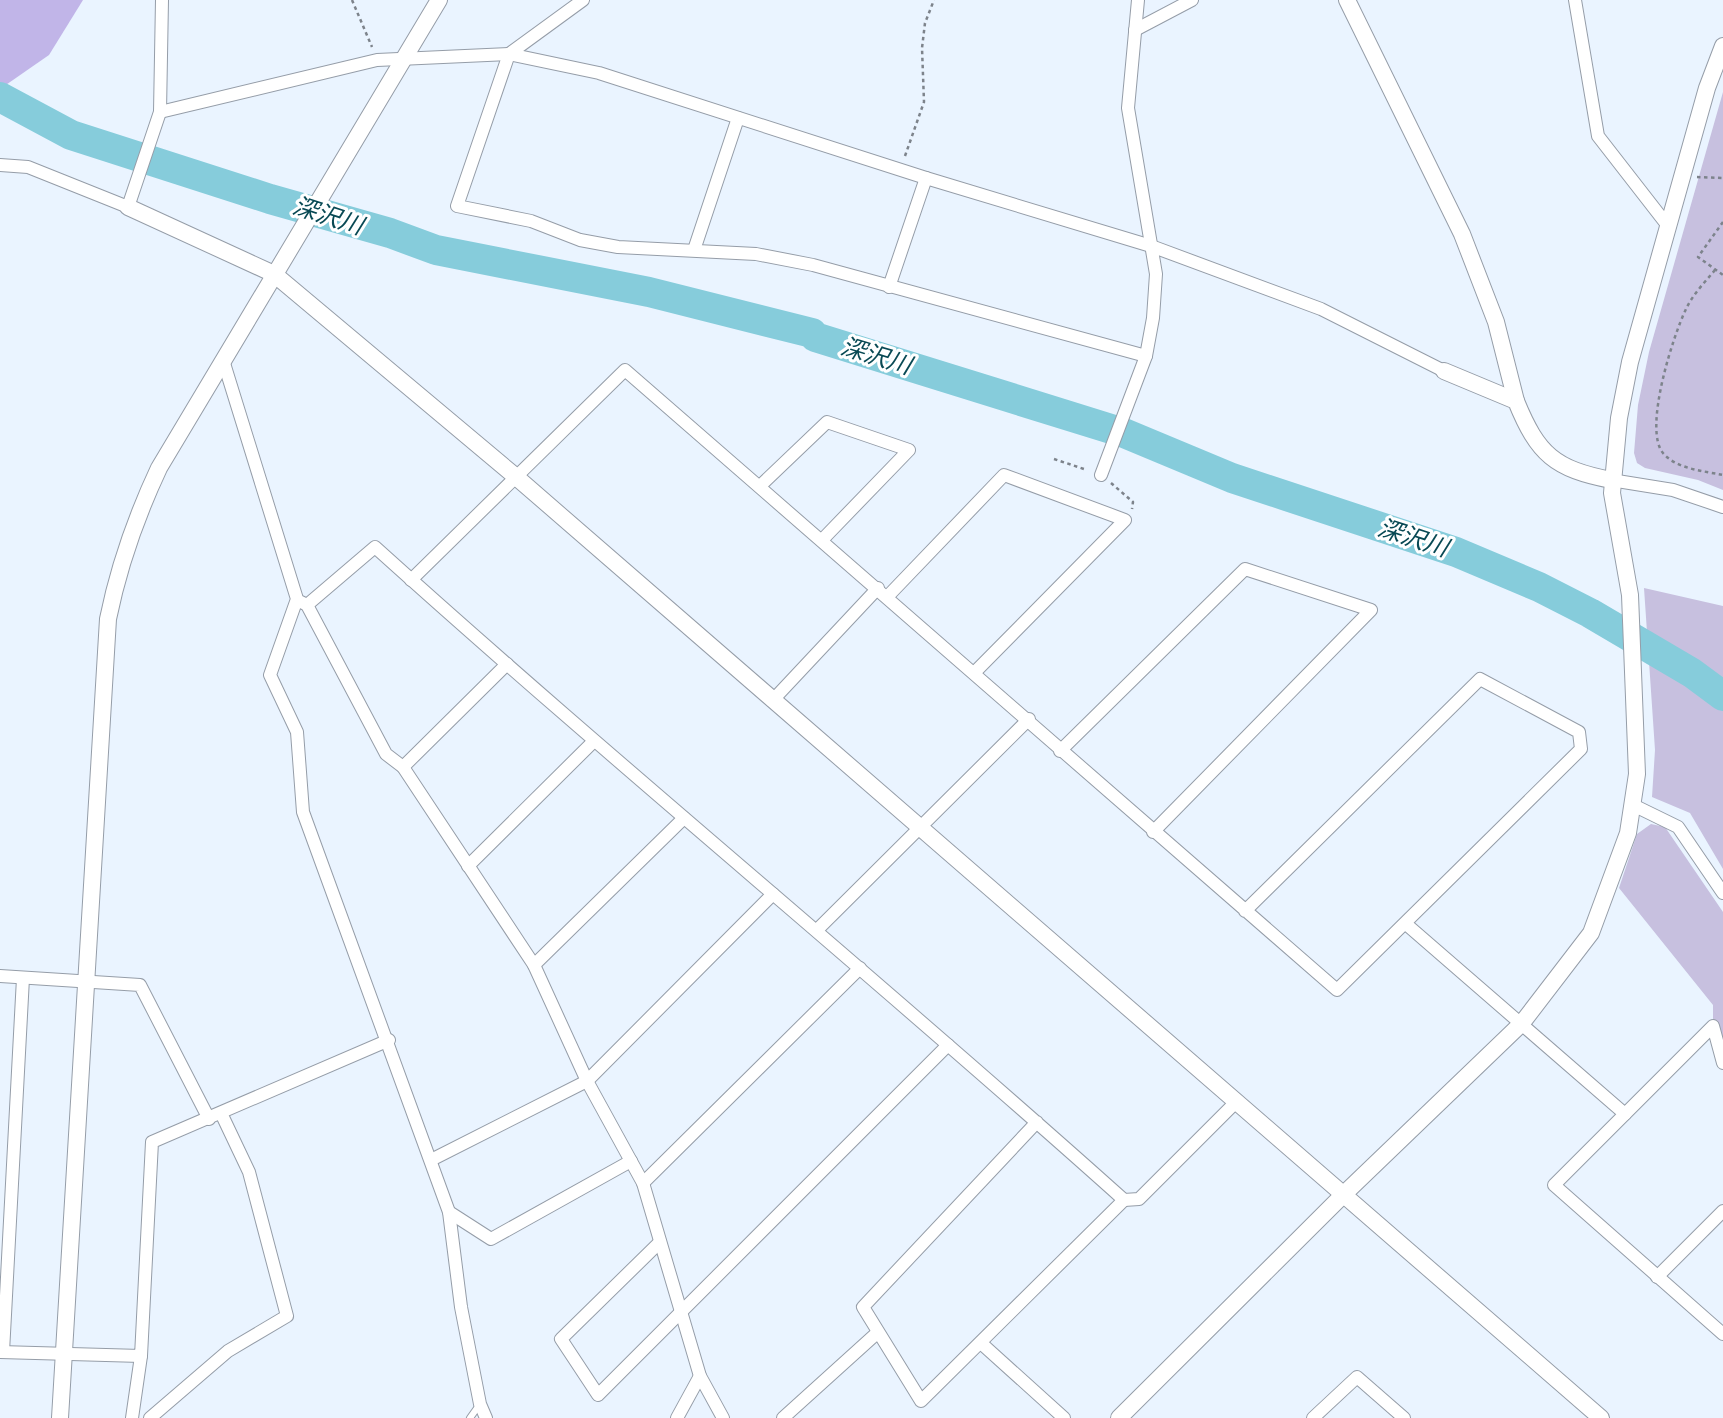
<svg xmlns="http://www.w3.org/2000/svg" width="1723" height="1418" viewBox="0 0 1723 1418" font-family="'Zilla Slab','Noto Sans JP',serif">
  <style>
    .green { fill: #c7c0df }
    .forest { fill: #c1b5e8 }
    .lines { fill: none; stroke-linecap: round; stroke-linejoin: round }
    .river { stroke: #86ccdb; stroke-width: 30 }
    .service-casing { stroke: #959da8; stroke-width: 8 }
    .minor-casing { stroke: #959da8; stroke-width: 14 }
    .tertiary-casing { stroke: #959da8; stroke-width: 18 }
    .path { stroke: #7d838b; stroke-width: 2.5; stroke-dasharray: 3.5 3.5; stroke-linecap: butt }
    .service { stroke: #fff; stroke-width: 6 }
    .minor { stroke: #fff; stroke-width: 12 }
    .tertiary { stroke: #fff; stroke-width: 16 }
    .labels { text-anchor: middle; stroke-width: 6; stroke-linejoin: round; paint-order: stroke }
    .water-label { font-size: 24px; font-style: italic; fill: #084954; stroke: #fff }
  </style>
  <rect width="100%" height="100%" fill="#eaf4ff"/>
  <!-- green -->
  <g class="green">
    <polygon points="1723,92 1723,490 1698,480 1645,468 1637,463 1634,453 1638,405 1649,352"/>
    <polygon points="1644,588 1723,606 1723,869 1690,813 1652,797 1655,750"/>
    <polygon points="1651,824 1665,827 1723,912 1723,1063 1713,1026 1713,1005 1619,888 1637,834"/>
  </g>
  <!-- forest -->
  <polygon class="forest" points="0,0 83,0 49,55 0,89"/>
  <g class="lines">
    <!-- river -->
    <polyline class="river" points="0,97 71,135 270,199 390,233 436,250 649,292 812,333 815,337 1124,433 1232,478 1456,552 1539,587 1590,613 1692,673 1723,696"/>
    <defs>
      <polyline id="service" points="470,1418 480,1404"/>
      <g id="minor">
        <polyline points="583,0 509,54 457,206 531,221 580,240 618,247 756,254 813,265 1146,356"/>
        <polyline points="1575,0 1598,136 1668,226"/>
        <polyline points="1135,30 1192,0"/>
        <polyline points="160,112 377,60 509,54 599,73 926,178 1151,246 1321,309 1444,371"/>
        <polyline points="0,165 28,167 128,207 160,112 162,0"/>
        <polyline points="694,250 738,118"/>
        <polyline points="889,287 926,178"/>
        <polyline points="223,360 297,599 270,675 297,732 303,812 449,1212 461,1307 480,1404 486,1418"/>
        <polyline points="1101,475 1146,356 1153,318 1156,274 1128,108 1138,0"/>
        <polyline points="1611,480 1673,490 1723,507"/>
        <polyline points="760,486 827,422 909,450 822,540"/>
        <polyline points="411,580 625,370 1337,990 1581,749 1579,732 1480,679 1245,911"/>
        <polyline points="888,596 1004,475 1125,520 975,672"/>
        <polyline points="301,602 307,605 386,754 403,767 534,965 587,1081 643,1183 700,1376 723,1418"/>
        <path d="M307 605 375 547C621 769 878 979 1124 1200L921 1401 863 1307 1037 1122"/>
        <polyline points="772,701 878,588"/>
        <polyline points="1060,751 1245,569 1371,610 1153,832"/>
        <polyline points="403,767 507,664"/>
        <polyline points="1633,805 1678,827 1723,893"/>
        <polyline points="468,866 594,741"/>
        <polyline points="1406,924 1625,1114"/>
        <polyline points="817,930 1029,719"/>
        <polyline points="534,965 684,818"/>
        <polyline points="0,976 140,985 209,1119"/>
        <polyline points="1723,1063 1713,1026 1554,1185 1723,1334"/>
        <polyline points="431,1160 587,1081 773,894"/>
        <polyline points="643,1183 860,968"/>
        <polyline points="1124,1200 1139,1199 1237,1101"/>
        <polyline points="449,1212 491,1239 631,1161"/>
        <polyline points="660,1242 561,1339 598,1395 948,1045"/>
        <polyline points="1657,1277 1723,1211"/>
        <polyline points="982,1344 1064,1418"/>
        <polyline points="0,1352 141,1356 152,1142 389,1040"/>
        <polyline points="3,1352 23,978"/>
        <polyline points="132,1418 141,1356"/>
        <polyline points="150,1418 228,1351 287,1316 249,1172 221,1113"/>
        <polyline points="677,1418 700,1376"/>
        <polyline points="783,1418 877,1333"/>
        <polyline points="1313,1418 1357,1377 1404,1418"/>
      </g>
      <g id="tertiary">
        <polyline points="1347,0 1462,234 1496,322 1516,401"/>
        <polyline points="128,207 274,274 515,476 1601,1418"/>
        <path d="M1444 371 1516 401C1538 455 1555 469 1611 480"/>
        <path d="M60 1418 108 619C119 565 136 517 159 468L439 0"/>
        <polyline points="1119,1418 1343,1195 1522,1023 1591,933 1628,833 1637,774 1630,595 1612,493 1619,418 1630,362 1707,88 1723,46"/>
      </g>
    </defs>
    <!-- service casing -->
    <use href="#service" class="service-casing"/>
    <!-- minor casing -->
    <use href="#minor" class="minor-casing"/>
    <!-- tertiary casing -->
    <use href="#tertiary" class="tertiary-casing"/>
    <!-- path -->
    <g class="path">
      <polyline points="352,0 372,47"/>
      <polyline points="905,156 924,102 922,48 925,23 934,0"/>
      <polyline points="1697,177 1723,178"/>
      <polyline points="1723,222 1698,257 1723,275"/>
      <path d="M1715 270C1705 282 1693 294 1686 309 1673 336 1643 429 1663 453 1676 469 1704 471 1723 475"/>
      <polyline points="1054,459 1087,470"/>
      <polyline points="1111,483 1133,502 1132,509"/>
    </g>
    <!-- service -->
    <use href="#service" class="service"/>
    <!-- minor -->
    <use href="#minor" class="minor"/>
    <!-- tertiary -->
    <use href="#tertiary" class="tertiary"/>
  </g>
  <g class="labels">
    <!-- water labels -->
    <g class="water-label">
      <text transform="translate(328 216) rotate(18)" y="8">深沢川</text>
      <text transform="translate(876 356) rotate(17)" y="8">深沢川</text>
      <text transform="translate(1413 538) rotate(18)" y="8">深沢川</text>
    </g>
  </g>
</svg>
